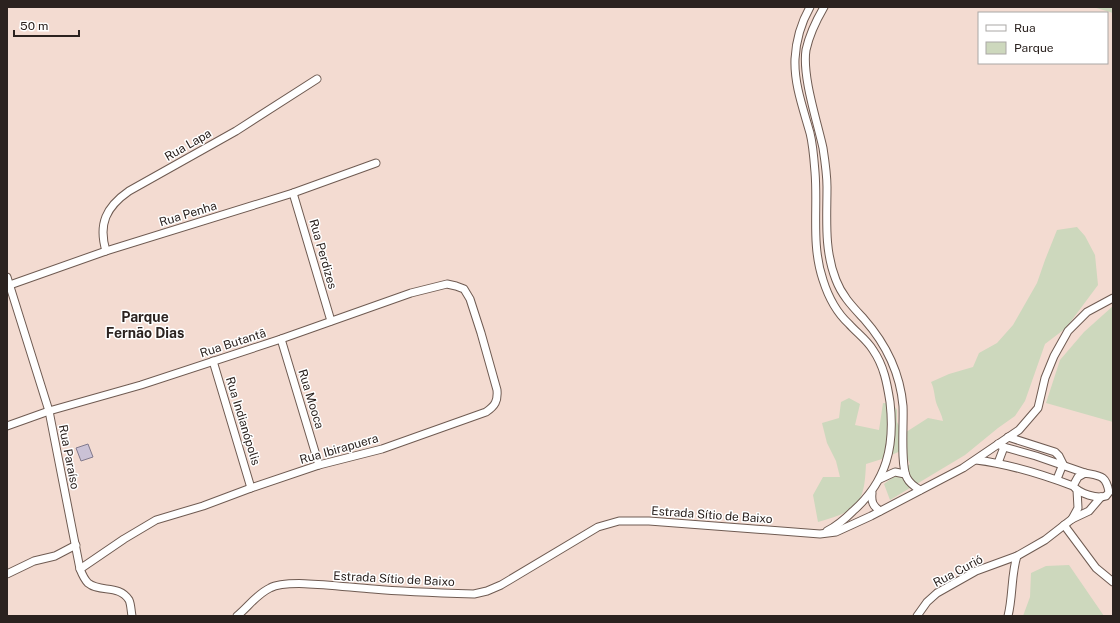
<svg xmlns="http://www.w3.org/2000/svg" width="1120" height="623" viewBox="0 0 1120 623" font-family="'Public Sans',sans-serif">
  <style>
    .green { fill: #cdd8bd }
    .building { fill: #cbc2d6; stroke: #81798c }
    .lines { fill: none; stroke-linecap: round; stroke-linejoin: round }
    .street-casing { stroke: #6f5b52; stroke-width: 9 }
    .street { stroke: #fff; stroke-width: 7 }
    .labels { text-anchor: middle; stroke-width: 3; stroke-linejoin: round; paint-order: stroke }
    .street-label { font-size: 12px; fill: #2b221f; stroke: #fff }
    .quarter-label { font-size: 14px; font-weight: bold; fill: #2b221f; stroke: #fff }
  </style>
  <rect width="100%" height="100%" fill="#f3dbd1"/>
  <!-- green -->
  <g class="green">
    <polygon points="1093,7 1113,7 1113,13"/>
    <path d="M1077 227 1085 236 1095 255 1098 285 1066 328 1045 344 1025 401 1015 416 998 428 965 455 890 500 884 484 910 464 903 450 882 459 866 464C865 481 865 502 848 511 839 516 828 519 818 522L813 495 823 477H840L836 461 827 443 822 423 839 418 841 402 849 398 860 404 855 425 879 430 883 403 893 404 897 410V422L903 434 928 418 943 421C942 415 939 410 937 405 934 397 935 390 931 382L949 374 973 367 979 353 997 343 1013 325 1037 283 1045 260 1057 230Z"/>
    <polygon points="1113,306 1113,422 1046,403 1060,360 1084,332"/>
    <polygon points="1069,565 1104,616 1023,616 1030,597 1031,573 1046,566"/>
  </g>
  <!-- building -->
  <polygon class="building" points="88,444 93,457 81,461 76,448"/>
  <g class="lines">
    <defs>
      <g id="street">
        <path d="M810 7C801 23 796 40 795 59 794 84 803 108 810 133 813 145 814 159 815 172 818 208 811 245 823 280 828 296 836 312 849 324 857 333 867 340 873 350 884 366 887 383 890 402 895 446 887 481 853 511 845 519 837 526 827 531"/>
        <path d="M824 7C817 19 809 36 806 50 802 76 817 121 823 148 825 161 827 174 827 187 827 219 824 250 836 280 842 296 853 307 864 319 886 344 900 372 903 406 904 422 900 466 907 478 910 484 915 487 920 490"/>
        <polyline points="293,193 331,321"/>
        <path d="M106 251C98 224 106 207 129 191L236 131 317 79"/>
        <path d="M7 277 49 411 80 569C82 574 84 579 88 583 100 593 119 584 129 600 131 604 131 611 132 616"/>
        <polyline points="7,286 106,251 293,193 376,163"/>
        <polyline points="281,339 319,465"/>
        <polyline points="213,361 251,488"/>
        <path d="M7 426 49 411 141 385 281 339 411 293 447 284 456 286 464 289 470 299 481 333 497 390C498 401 495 406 486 412L382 449 319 465 251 488 203 506 156 520 124 539 80 569"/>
        <polyline points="1008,437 1055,452 1059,456 1063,464 1057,479"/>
        <polyline points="998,444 1004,447 1036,456 1085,473"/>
        <path d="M976 460C1010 464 1041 474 1073 486 1080 494 1097 499 1106 496L1109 492C1106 475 1100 476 1085 473L1078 477 1073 486"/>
        <polyline points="998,463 1004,447"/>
        <polyline points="880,479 895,472 905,474"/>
        <path d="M872 493C871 502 873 506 880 511"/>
        <polyline points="1072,519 1078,508 1077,490"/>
        <polyline points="1064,525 1096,568 1113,582"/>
        <polyline points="7,574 34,561 55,556 76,545"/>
        <path d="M237 616C248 607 257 594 270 588 288 578 350 588 373 589 406 592 440 593 474 594L487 591 501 585 598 527 619 521H649L820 534 836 532 871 516 963 468 1019 430 1038 408 1045 378 1054 356 1068 331 1087 312 1113 298"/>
        <polyline points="917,616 927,602 937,593 976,571 1017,556"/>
        <path d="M1008 616C1013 596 1011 575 1017 556L1045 540 1072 519 1089 511 1101 497"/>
      </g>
    </defs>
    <!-- street casing -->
    <use href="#street" class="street-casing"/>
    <!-- street -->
    <use href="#street" class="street"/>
  </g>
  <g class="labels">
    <!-- street labels -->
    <g class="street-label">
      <text transform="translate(188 145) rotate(-30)" y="4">Rua Lapa</text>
      <text transform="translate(188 214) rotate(-17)" y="4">Rua Penha</text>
      <text transform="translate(323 254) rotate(74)" y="4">Rua Perdizes</text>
      <text transform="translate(233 343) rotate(-18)" y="4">Rua Butantã</text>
      <text transform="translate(311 399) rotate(73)" y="4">Rua Mooca</text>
      <text transform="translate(243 421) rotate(73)" y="4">Rua Indianópolis</text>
      <text transform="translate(339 449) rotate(-16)" y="4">Rua Ibirapuera</text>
      <text transform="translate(69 457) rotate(79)" y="4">Rua Paraíso</text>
      <text transform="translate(712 515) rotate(4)" y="4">Estrada Sítio de Baixo</text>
      <text transform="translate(958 571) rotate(-28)" y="4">Rua Curió</text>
      <text transform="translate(394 579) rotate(3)" y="4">Estrada Sítio de Baixo</text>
    </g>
    <!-- quarter labels -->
    <g class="quarter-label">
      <text x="145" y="322">Parque<tspan x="145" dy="16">Fernão Dias</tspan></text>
    </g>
  </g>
  <!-- border -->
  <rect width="1120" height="623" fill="none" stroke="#2b221f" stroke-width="16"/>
  <!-- legend -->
  <rect x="978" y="12" width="130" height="52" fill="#ffffff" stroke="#aaa7a5"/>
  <rect x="986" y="25" width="20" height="6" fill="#ffffff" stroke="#aaa7a5"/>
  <text x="1014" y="32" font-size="12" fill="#2b221f">Rua</text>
  <rect x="986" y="42" width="20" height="12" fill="#cdd8bd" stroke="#aaa7a5"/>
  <text x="1014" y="52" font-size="12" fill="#2b221f">Parque</text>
  <!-- scale -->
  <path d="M14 30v6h65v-6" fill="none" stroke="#2b221f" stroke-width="2"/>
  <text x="20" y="30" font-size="12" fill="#2b221f" stroke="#ffffff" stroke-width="3" paint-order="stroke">50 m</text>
</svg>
